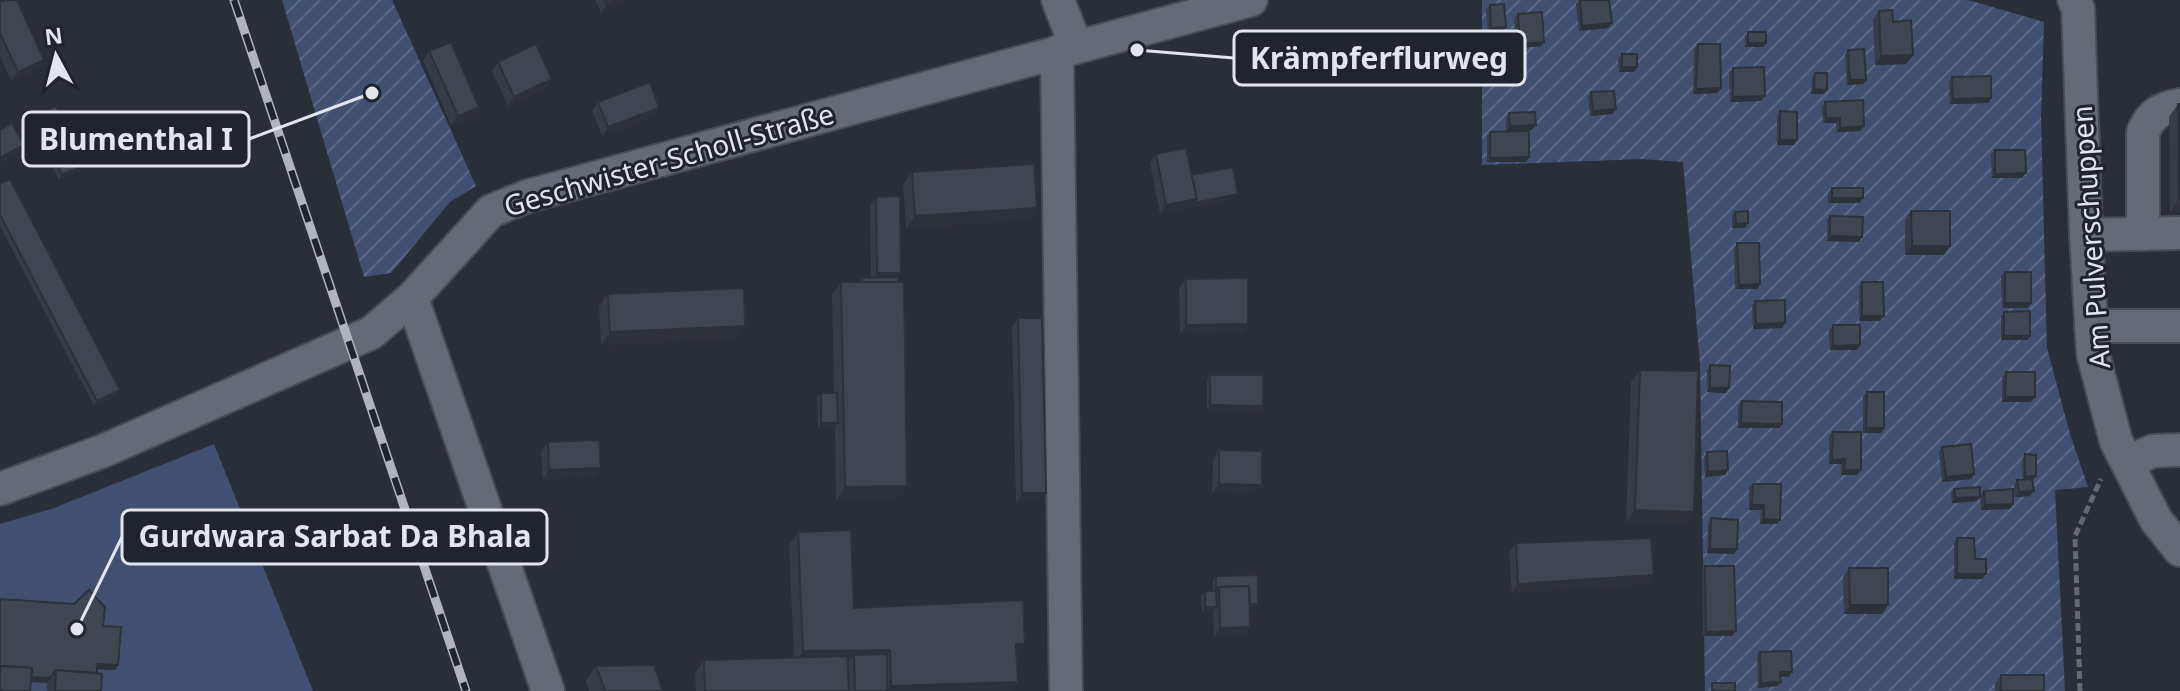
<svg xmlns="http://www.w3.org/2000/svg" width="2180" height="691" viewBox="0 0 2180 691" font-family="'Noto Sans',sans-serif">
  <style>
    .grass { fill: #415071 }
    .garden { fill: url(#garden-furrows) }
    .lines { fill: none; stroke-linecap: round; stroke-linejoin: round }
    .minor-casing { stroke: #484c55; stroke-width: 36 }
    .path { stroke: #656973; stroke-width: 5; stroke-dasharray: 8 4; stroke-linecap: butt }
    .minor { stroke: #646a76; stroke-width: 32 }
    .rail-casing { stroke: #b0b4bc; stroke-width: 9 }
    .rail { stroke: #1f242f; stroke-width: 6; stroke-dasharray: 18; stroke-linecap: butt }
    .wall { fill: #373c46 }
    .shaded-wall { fill: #2d3139 }
    .building { fill: #404651; stroke: #2d3139; stroke-width: 2 }
    .labels { text-anchor: middle; stroke-width: 6; stroke-linejoin: round; paint-order: stroke }
    .street-label { font-size: 28px; fill: #e2e5ed; stroke: #1f242f }
    .leader { fill: none; stroke: #e2e5ed; stroke-width: 3 }
    .callout-dot { fill: #e2e5ed; stroke: #1f242f; stroke-width: 3 }
    .callout { fill: #1f242f; stroke: #e2e5ed; stroke-width: 3 }
    .callout-label { font-size: 30px; text-anchor: middle; font-weight: bold; fill: #e2e5ed }
  </style>
  <defs>
    <pattern id="garden-furrows" width="10" height="10" patternUnits="userSpaceOnUse" patternTransform="scale(2)"><rect width="10" height="10" fill="#415071"/><path d="M-1 1l2-2M0 10L10 0M9 11l2-2" fill="none" stroke="#5c6986"/></pattern>
  </defs>
  <rect width="100%" height="100%" fill="#292e39"/>
  <!-- grass -->
  <polygon class="grass" points="214,444 313,691 0,691 0,524 54,508"/>
  <!-- garden -->
  <g class="garden">
    <polygon points="282,0 392,0 476,186 450,202 391,273 364,277"/>
    <polygon points="1482,0 1968,0 2044,22 2041,116 2047,348 2070,434 2088,487 2055,490 2065,691 1705,691 1700,364 1683,162 1642,159 1482,165"/>
  </g>
  <g class="lines">
    <defs>
      <g id="minor">
        <polyline points="1058,0 1076,46"/>
        <polyline points="2074,0 2078,8 2086,235 2093,354 2116,441 2156,520 2180,550"/>
        <polyline points="1057,52 1066,691"/>
        <path d="M2143 234V132C2151 114 2160 108 2180 105"/>
        <polyline points="2086,235 2180,233"/>
        <polyline points="412,298 548,691"/>
        <polyline points="2091,326 2180,326"/>
        <polyline points="2127,462 2153,451 2180,450"/>
        <polyline points="0,489 103,451 371,333 412,298 491,211 528,196 1251,0"/>
      </g>
    </defs>
    <!-- minor casing -->
    <use href="#minor" class="minor-casing"/>
    <!-- path -->
    <polyline class="path" points="2080,691 2075,536 2101,479"/>
    <!-- minor -->
    <use href="#minor" class="minor"/>
    <defs>
      <polyline id="rail" points="234,0 466,691"/>
    </defs>
    <!-- rail casing -->
    <use href="#rail" class="rail-casing"/>
    <!-- rail -->
    <use href="#rail" class="rail"/>
  </g>
  <!-- wall -->
  <g class="wall">
    <polygon points="595,0 626,0 624,3 601,13"/>
    <polygon points="1579,0 1608,28 1579,31 1576,4"/>
    <polygon points="0,2 44,60 38,69 11,81 0,56"/>
    <polygon points="1490,5 1502,31 1488,32 1486,10"/>
    <polygon points="1879,11 1893,22 1906,64 1875,65 1873,20"/>
    <polygon points="1518,14 1541,46 1520,48 1517,52 1505,53 1504,35 1507,31 1515,30 1514,18"/>
    <polygon points="1748,32 1763,47 1745,47 1745,36"/>
    <polygon points="1698,44 1721,88 1717,93 1693,94 1694,49"/>
    <polygon points="1848,50 1866,80 1863,84 1847,85 1845,55"/>
    <polygon points="429,51 479,107 473,116 451,125 423,60"/>
    <polygon points="1622,54 1634,72 1619,72 1618,59"/>
    <polygon points="498,62 552,79 546,88 508,106 492,71"/>
    <polygon points="1733,68 1761,101 1730,102 1729,72"/>
    <polygon points="1815,73 1824,94 1811,94 1812,77"/>
    <polygon points="1952,77 1991,98 1988,103 1950,104 1949,82"/>
    <polygon points="1591,92 1616,109 1612,114 1590,116 1588,97"/>
    <polygon points="598,102 659,108 653,117 602,136 592,111"/>
    <polygon points="1825,102 1864,126 1860,131 1837,132 1836,123 1823,123 1822,106"/>
    <polygon points="2178,104 2180,212 2170,212 2169,117"/>
    <polygon points="1780,111 1797,140 1794,145 1777,145 1777,116"/>
    <polygon points="1509,113 1532,130 1506,131 1506,118"/>
    <polygon points="34,116 81,170 59,180 31,121"/>
    <polygon points="1490,132 1526,162 1487,162 1487,136"/>
    <polygon points="1995,150 2022,178 1992,178 1991,155"/>
    <polygon points="1156,154 1192,175 1235,199 1160,214 1150,163"/>
    <polygon points="912,172 1037,208 1028,220 906,228 903,185"/>
    <polygon points="0,184 116,394 94,406 0,226"/>
    <polygon points="1832,188 1863,198 1859,203 1828,203 1828,193"/>
    <polygon points="876,197 898,277 907,486 898,498 836,500 835,427 818,428 817,398 821,393 834,393 832,295 841,282 858,282 862,278 871,278 870,206"/>
    <polygon points="1911,211 1944,255 1905,255 1905,220"/>
    <polygon points="1735,212 1748,223 1745,228 1732,228 1732,216"/>
    <polygon points="1830,216 1859,242 1827,241 1827,220"/>
    <polygon points="1737,243 1760,284 1757,289 1735,289 1734,248"/>
    <polygon points="2005,272 2028,308 2002,308 2001,276"/>
    <polygon points="1186,279 1242,333 1180,334 1179,288"/>
    <polygon points="1862,282 1880,321 1859,321 1859,287"/>
    <polygon points="608,294 736,339 601,345 599,306"/>
    <polygon points="1755,301 1785,323 1782,328 1753,329 1752,306"/>
    <polygon points="2004,312 2030,336 2027,340 2001,340 2001,316"/>
    <polygon points="1018,318 1040,502 1016,502 1012,327"/>
    <polygon points="1833,325 1857,350 1830,350 1829,330"/>
    <polygon points="1710,365 1729,388 1726,393 1707,392 1707,370"/>
    <polygon points="1640,370 1694,512 1685,524 1626,522 1631,382"/>
    <polygon points="2006,372 2035,397 2031,402 2002,402 2002,377"/>
    <polygon points="1210,375 1260,411 1207,410 1207,379"/>
    <polygon points="1867,392 1884,428 1881,433 1863,433 1863,396"/>
    <polygon points="1742,401 1782,424 1779,428 1738,428 1738,406"/>
    <polygon points="1833,432 1861,470 1857,475 1841,475 1841,464 1829,464 1829,436"/>
    <polygon points="548,442 594,477 543,479 541,451"/>
    <polygon points="1942,447 1971,479 1942,482 1939,452"/>
    <polygon points="1219,450 1255,494 1212,493 1213,459"/>
    <polygon points="1707,452 1728,470 1725,475 1705,477 1704,457"/>
    <polygon points="2025,454 2033,480 2030,496 2015,497 2014,485 2017,480 2022,480 2022,459"/>
    <polygon points="1753,484 1780,520 1777,524 1760,524 1761,510 1749,510 1749,488"/>
    <polygon points="1954,489 1980,497 1977,501 1952,503 1951,494"/>
    <polygon points="1984,491 2013,504 2010,509 1981,510 1980,496"/>
    <polygon points="1711,518 1734,554 1707,553 1708,523"/>
    <polygon points="798,532 854,608 1017,655 1011,691 849,691 848,663 849,691 696,691 695,673 704,660 794,657 789,545"/>
    <polygon points="1957,538 1986,574 1982,579 1954,579 1954,542"/>
    <polygon points="1516,543 1647,584 1512,593 1509,552"/>
    <polygon points="1705,566 1732,636 1703,636 1702,571"/>
    <polygon points="1849,568 1882,614 1844,614 1843,577"/>
    <polygon points="1216,576 1258,604 1255,608 1250,608 1244,636 1214,637 1213,611 1202,612 1201,596 1205,591 1213,591 1213,580"/>
    <polygon points="103,626 118,665 115,670 97,669 101,691 47,691 47,683 31,682 0,691"/>
    <polygon points="1760,652 1789,677 1780,677 1781,682 1777,686 1758,688 1757,656"/>
    <polygon points="596,666 663,691 589,691 586,681"/>
    <polygon points="2001,675 2044,691 1995,691 1995,684"/>
  </g>
  <!-- shaded-wall -->
  <g class="shaded-wall">
    <polygon points="617,0 626,0 624,3 601,13 607,4"/>
    <polygon points="1612,23 1608,28 1579,31 1582,26"/>
    <polygon points="1506,27 1502,31 1488,32 1491,28"/>
    <polygon points="1544,42 1541,46 1520,48 1517,52 1505,53 1508,49 1520,44"/>
    <polygon points="1748,43 1766,43 1763,47 1745,47"/>
    <polygon points="1913,55 1906,64 1875,65 1881,56"/>
    <polygon points="44,60 38,69 11,81 18,72"/>
    <polygon points="1622,67 1637,67 1634,72 1619,72"/>
    <polygon points="552,79 546,88 508,106 514,97"/>
    <polygon points="1850,80 1866,80 1863,84 1847,85"/>
    <polygon points="1721,88 1717,93 1693,94 1696,89"/>
    <polygon points="1814,89 1827,90 1824,94 1811,94"/>
    <polygon points="1765,96 1761,101 1730,102 1733,97"/>
    <polygon points="1991,98 1988,103 1950,104 1953,99"/>
    <polygon points="479,107 473,116 451,125 458,116"/>
    <polygon points="659,108 653,117 602,136 608,127"/>
    <polygon points="1616,109 1612,114 1590,116 1593,111"/>
    <polygon points="1826,118 1840,118 1836,123 1823,123"/>
    <polygon points="1536,125 1532,130 1506,131 1510,126"/>
    <polygon points="1864,126 1860,131 1837,132 1840,128"/>
    <polygon points="1780,140 1797,140 1794,145 1777,145"/>
    <polygon points="24,145 17,154 0,164 0,158"/>
    <polygon points="1529,157 1526,162 1487,162 1490,158"/>
    <polygon points="85,165 81,170 59,180 62,175"/>
    <polygon points="2026,173 2022,178 1992,178 1995,174"/>
    <polygon points="1238,194 1235,199 1160,214 1166,205 1197,199"/>
    <polygon points="1832,198 1863,198 1859,203 1828,203"/>
    <polygon points="2179,200 2180,212 2170,212"/>
    <polygon points="1037,208 1028,220 906,228 915,216"/>
    <polygon points="1748,223 1745,228 1732,228 1736,224"/>
    <polygon points="1830,236 1862,237 1859,242 1827,241"/>
    <polygon points="1912,246 1950,246 1944,255 1905,255"/>
    <polygon points="877,273 901,273 895,282 871,282"/>
    <polygon points="1760,284 1757,289 1735,289 1739,285"/>
    <polygon points="2005,303 2031,303 2028,308 2002,308"/>
    <polygon points="1862,316 1884,316 1880,321 1859,321"/>
    <polygon points="1785,323 1782,328 1753,329 1756,324"/>
    <polygon points="1248,324 1242,333 1180,334 1186,325"/>
    <polygon points="745,326 736,339 601,345 610,332"/>
    <polygon points="2004,336 2030,336 2027,340 2001,340"/>
    <polygon points="1860,345 1857,350 1830,350 1833,346"/>
    <polygon points="1710,388 1729,388 1726,393 1707,392"/>
    <polygon points="120,390 116,394 94,406 97,401"/>
    <polygon points="2005,397 2035,397 2031,402 2002,402"/>
    <polygon points="1210,405 1263,406 1260,411 1207,410"/>
    <polygon points="821,423 838,423 835,428 818,428"/>
    <polygon points="1741,423 1782,424 1779,428 1738,428"/>
    <polygon points="1866,428 1884,428 1881,433 1863,433"/>
    <polygon points="1845,459 1841,464 1829,464 1832,460"/>
    <polygon points="601,468 594,477 543,479 549,470"/>
    <polygon points="1728,470 1725,475 1705,477 1708,472"/>
    <polygon points="1844,470 1861,470 1857,475 1841,475"/>
    <polygon points="1974,474 1971,479 1942,482 1946,477"/>
    <polygon points="2025,476 2036,476 2033,480 2022,481"/>
    <polygon points="1219,484 1262,485 1255,494 1212,493"/>
    <polygon points="907,486 898,498 836,500 845,487"/>
    <polygon points="2034,491 2030,496 2015,497 2019,492"/>
    <polygon points="1022,493 1046,493 1040,502 1016,502"/>
    <polygon points="1980,497 1977,501 1952,503 1955,498"/>
    <polygon points="2013,504 2010,509 1981,510 1985,505"/>
    <polygon points="1752,505 1764,505 1761,510 1749,510"/>
    <polygon points="1635,510 1694,512 1685,524 1626,522"/>
    <polygon points="1764,519 1780,520 1777,524 1760,524"/>
    <polygon points="1710,549 1737,549 1734,554 1707,553"/>
    <polygon points="1957,574 1986,574 1982,579 1954,579"/>
    <polygon points="1654,575 1647,584 1512,593 1518,584"/>
    <polygon points="1246,604 1258,604 1255,608 1243,609"/>
    <polygon points="1850,605 1888,605 1882,614 1844,614"/>
    <polygon points="1205,607 1217,607 1213,611 1202,612"/>
    <polygon points="1250,627 1244,636 1214,637 1220,628"/>
    <polygon points="1736,631 1732,636 1703,636 1706,632"/>
    <polygon points="1016,644 1025,644 1016,656"/>
    <polygon points="890,650 881,663 854,655 848,663 794,664 803,651"/>
    <polygon points="97,664 118,665 115,670 94,669"/>
    <polygon points="1780,672 1792,672 1789,677 1777,677"/>
    <polygon points="0,675 50,678 47,683 0,680"/>
    <polygon points="1018,682 1011,691 887,691 891,686"/>
    <polygon points="1781,682 1777,686 1758,688 1761,683"/>
  </g>
  <!-- building -->
  <g class="building">
    <polygon points="5,0 17,0 44,60 18,72 0,33 0,2"/>
    <polygon points="605,0 617,0 607,4"/>
    <polygon points="1580,0 1609,0 1612,23 1582,26"/>
    <polygon points="1504,4 1506,27 1491,28 1490,5"/>
    <polygon points="1892,10 1893,22 1911,20 1913,55 1881,56 1879,11"/>
    <polygon points="1542,12 1544,42 1520,44 1520,48 1508,49 1507,31 1519,30 1518,14"/>
    <rect x="1748" y="32" width="18" height="11"/>
    <polygon points="451,42 479,107 458,116 429,51"/>
    <polygon points="536,44 552,79 514,97 498,62"/>
    <polygon points="1698,44 1720,44 1721,88 1696,89"/>
    <polygon points="1864,49 1866,80 1850,80 1848,50"/>
    <rect x="1622" y="54" width="15" height="13"/>
    <polygon points="1764,67 1765,96 1733,97 1733,68"/>
    <polygon points="1815,73 1827,73 1827,90 1814,89"/>
    <polygon points="1991,76 1991,98 1953,99 1952,77"/>
    <polygon points="650,82 659,108 608,127 598,102"/>
    <polygon points="1614,91 1616,109 1593,111 1591,92"/>
    <polygon points="1863,100 1864,126 1840,128 1840,118 1826,118 1825,102"/>
    <polygon points="2178,104 2180,104 2179,200"/>
    <polygon points="56,106 85,165 62,175 34,116"/>
    <polygon points="1780,111 1797,112 1797,140 1780,140"/>
    <polygon points="1535,112 1536,125 1510,126 1509,113"/>
    <polygon points="12,123 24,145 0,158 0,130"/>
    <polygon points="1529,131 1529,157 1490,158 1490,132"/>
    <polygon points="1186,148 1197,199 1166,205 1156,154"/>
    <polygon points="1995,150 2025,150 2026,173 1995,174"/>
    <polygon points="1034,164 1037,208 915,216 912,172"/>
    <polygon points="1233,167 1238,194 1194,203 1197,199 1192,175"/>
    <polygon points="10,179 120,390 97,401 0,215 0,184"/>
    <rect x="1832" y="188" width="31" height="10"/>
    <polygon points="900,196 901,273 877,273 876,197"/>
    <polygon points="1748,211 1748,223 1736,224 1735,212"/>
    <polygon points="1911,211 1950,211 1950,246 1912,246"/>
    <polygon points="1830,216 1863,217 1862,237 1830,236"/>
    <polygon points="1737,243 1759,243 1760,284 1739,285"/>
    <rect x="2005" y="272" width="26" height="31"/>
    <polygon points="898,277 898,282 862,282 862,278"/>
    <polygon points="1248,278 1248,324 1186,325 1186,279"/>
    <polygon points="841,282 904,282 907,486 845,487"/>
    <polygon points="1862,282 1883,282 1884,316 1862,316"/>
    <polygon points="744,288 745,326 610,332 608,294"/>
    <polygon points="1785,300 1785,323 1756,324 1755,301"/>
    <polygon points="2030,311 2030,336 2004,336 2004,312"/>
    <polygon points="1018,318 1042,318 1046,493 1022,493"/>
    <polygon points="1833,325 1860,325 1860,345 1833,346"/>
    <polygon points="1710,365 1730,366 1729,388 1710,388"/>
    <polygon points="1640,370 1698,371 1694,512 1635,510"/>
    <polygon points="2006,372 2035,372 2035,397 2005,397"/>
    <polygon points="1210,375 1263,375 1263,406 1210,405"/>
    <polygon points="1867,392 1884,392 1884,428 1866,428"/>
    <polygon points="821,393 837,393 838,423 821,423"/>
    <polygon points="1742,401 1782,402 1782,424 1741,423"/>
    <polygon points="1833,432 1861,432 1861,470 1844,470 1845,459 1832,460"/>
    <polygon points="599,440 601,468 549,470 548,442"/>
    <polygon points="1971,444 1974,474 1946,477 1942,447"/>
    <polygon points="1219,450 1262,451 1262,485 1219,484"/>
    <polygon points="1727,451 1728,470 1708,472 1707,452"/>
    <polygon points="2025,454 2036,455 2036,476 2025,476"/>
    <polygon points="2032,479 2034,491 2019,492 2017,480"/>
    <polygon points="1753,484 1781,484 1780,520 1764,519 1764,505 1752,505"/>
    <polygon points="1980,487 1980,497 1955,498 1954,489"/>
    <polygon points="2013,489 2013,504 1985,505 1984,491"/>
    <polygon points="1711,518 1738,520 1737,549 1710,549"/>
    <polygon points="851,530 854,608 1023,600 1025,644 1016,644 1018,682 891,686 890,650 803,651 798,532"/>
    <polygon points="1651,538 1654,575 1518,584 1516,543"/>
    <polygon points="1957,538 1974,538 1975,559 1986,559 1986,574 1957,574"/>
    <polygon points="1705,566 1734,566 1736,631 1706,632"/>
    <polygon points="1849,568 1888,568 1888,605 1850,605"/>
    <polygon points="1258,575 1258,604 1250,604 1249,586 1219,587 1216,591 1216,576"/>
    <polygon points="1249,586 1250,627 1220,628 1219,587"/>
    <polygon points="89,590 105,607 103,626 121,627 118,665 97,664 97,673 56,670 50,678 31,677 32,668 0,666 0,599 74,604"/>
    <polygon points="1205,591 1216,591 1217,607 1205,607"/>
    <polygon points="1791,651 1792,672 1780,672 1781,682 1761,683 1760,652"/>
    <polygon points="887,654 887,691 855,691 854,655"/>
    <polygon points="847,656 849,691 705,691 704,660"/>
    <polygon points="654,665 663,691 605,691 596,666"/>
    <polygon points="0,666 32,668 30,691 0,691"/>
    <polygon points="56,670 102,674 101,691 55,691"/>
    <rect x="2001" y="675" width="43" height="16"/>
    <rect x="1712" y="683" width="23" height="8"/>
  </g>
  <g class="labels">
    <!-- street labels -->
    <g class="street-label">
      <text transform="translate(669 160) rotate(-16)" y="10">Geschwister-Scholl-Straße</text>
      <text transform="translate(2091 237) rotate(-94)" y="10">Am Pulverschuppen</text>
    </g>
  </g>
  <!-- callouts -->
  <path class="leader" d="M1137 50L1234 58M372 93L249 139M77 629L122 537"/>
  <g class="callout-dot">
    <circle cx="1137" cy="50" r="8"/>
    <circle cx="372" cy="93" r="8"/>
    <circle cx="77" cy="629" r="8"/>
  </g>
  <g class="callout">
    <rect x="1234" y="31" width="291" height="54" rx="8"/>
    <rect x="23" y="112" width="226" height="54" rx="8"/>
    <rect x="122" y="510" width="425" height="54" rx="8"/>
  </g>
  <g class="callout-label">
    <text x="1379" y="69">Krämpferflurweg</text>
    <text x="136" y="150">Blumenthal I</text>
    <text x="335" y="547">Gurdwara Sarbat Da Bhala</text>
  </g>
  <!-- north arrow -->
  <g transform="translate(56 56) rotate(353)" stroke="#1f242f" stroke-width="6" paint-order="stroke">
  <path d="M0-6L14 30L0 20L-14 30Z" fill="#e2e5ed"/>
  <text y="-12" font-size="22" font-weight="bold" text-anchor="middle" fill="#e2e5ed">N</text>
  </g>
</svg>
